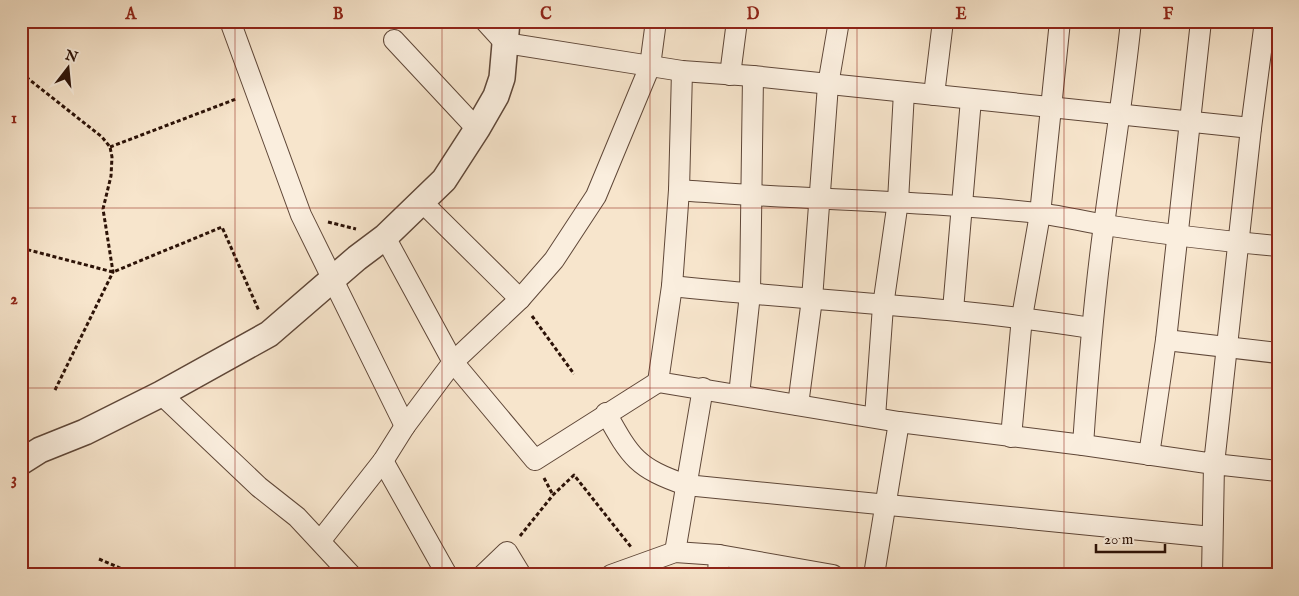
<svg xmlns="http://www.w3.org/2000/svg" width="1299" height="596" viewBox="0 0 1299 596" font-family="'IM FELL English',serif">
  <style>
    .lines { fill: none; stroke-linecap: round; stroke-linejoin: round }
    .minor-casing { stroke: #5f4738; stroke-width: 22 }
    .tertiary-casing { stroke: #5f4738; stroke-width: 28 }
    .path { stroke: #2c1207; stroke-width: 3; stroke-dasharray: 4 2.5; stroke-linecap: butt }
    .minor { stroke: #faeede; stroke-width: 20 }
    .tertiary { stroke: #faeede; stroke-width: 25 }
    .grid { fill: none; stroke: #8f2418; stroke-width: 1; stroke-opacity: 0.55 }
    .neatline { fill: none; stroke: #8f2418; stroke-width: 2 }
    .grid-label { font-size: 16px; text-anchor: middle; font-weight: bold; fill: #8f2418 }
  </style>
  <rect width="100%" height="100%" fill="#f7e5cc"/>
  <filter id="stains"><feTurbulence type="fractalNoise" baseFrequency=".004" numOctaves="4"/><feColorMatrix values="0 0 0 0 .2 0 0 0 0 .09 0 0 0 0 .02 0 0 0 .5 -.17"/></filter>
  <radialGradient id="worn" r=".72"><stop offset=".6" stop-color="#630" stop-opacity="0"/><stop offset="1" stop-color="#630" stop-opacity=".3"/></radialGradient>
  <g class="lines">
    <defs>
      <g id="minor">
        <polyline points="230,21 301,215 405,426"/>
        <polyline points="485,21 505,43 682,71 753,76 1251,128 1265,21"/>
        <polyline points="394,40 477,129"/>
        <polyline points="682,71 679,190 672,286 658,382 899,422 1083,445 1214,464 1251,128"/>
        <polyline points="730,75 737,21"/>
        <polyline points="934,95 943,21"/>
        <path d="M679 190C799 200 919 200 1038 213 1060 216 1083 221 1105 225 1162 234 1220 241 1278 246"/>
        <polyline points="422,202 520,299"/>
        <polyline points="385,237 453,362 535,460 658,382"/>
        <path d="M672 286C812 301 953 306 1091 328"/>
        <polyline points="953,310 971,99"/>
        <polyline points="1166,340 1278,353"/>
        <polyline points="161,394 259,487 297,517 351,575"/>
        <polyline points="739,395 750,294 753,76"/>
        <polyline points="798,405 812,299 828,85 839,21"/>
        <path d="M606 413C631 458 637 468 686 485L1212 537"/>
        <polyline points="875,417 883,306 898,201 904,92"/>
        <polyline points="1011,437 1022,317 1040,214 1060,21"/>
        <path d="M1083 445C1088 371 1094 298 1104 225 1113 157 1124 90 1131 21"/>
        <polyline points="1149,455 1166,340 1201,21"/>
        <polyline points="383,461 447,575"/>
        <polyline points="321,540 383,461 405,426 453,362 520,299 554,260 596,196 650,66 656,21"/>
        <polyline points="675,552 703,388"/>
        <polyline points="483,575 507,552 521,575"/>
        <polyline points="611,575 675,552 719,555 833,575"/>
        <polyline points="718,575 719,555"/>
        <polyline points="874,575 899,422"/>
        <polyline points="1212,575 1214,464 1278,471"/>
      </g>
      <polyline id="tertiary" points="21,462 40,450 85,432 161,394 269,334 357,258 385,237 444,180 477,129 496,96 502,78 507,21"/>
    </defs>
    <!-- minor casing -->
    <use href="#minor" class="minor-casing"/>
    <!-- tertiary casing -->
    <use href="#tertiary" class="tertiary-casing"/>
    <!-- path -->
    <g class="path">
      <polyline points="21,73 102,137 110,147 112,157 111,176 103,209 113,272 54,392"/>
      <polyline points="110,147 236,99"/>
      <polyline points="328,222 356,229"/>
      <polyline points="21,248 113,272 222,227 259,311"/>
      <polyline points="532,316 574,374"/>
      <polyline points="544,478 553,495"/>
      <polyline points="520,536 553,495 574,475 631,547"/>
      <polyline points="99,559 136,575"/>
    </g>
    <!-- minor -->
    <use href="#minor" class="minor"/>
    <!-- tertiary -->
    <use href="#tertiary" class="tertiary"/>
  </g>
  <!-- grid -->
  <path class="grid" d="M235 21V575M442 21V575M650 21V575M857 21V575M1064 21V575M21 208H1278M21 388H1278"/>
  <!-- margin -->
  <rect width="1299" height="596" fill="none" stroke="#f7e5cc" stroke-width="55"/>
  <!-- north arrow -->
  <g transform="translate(68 68) rotate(16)" stroke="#faeede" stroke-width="4" paint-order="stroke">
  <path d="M0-4L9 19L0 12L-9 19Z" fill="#2c1207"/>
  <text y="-8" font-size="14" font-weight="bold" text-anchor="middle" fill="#2c1207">N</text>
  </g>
  <!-- scale -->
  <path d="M1096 544v8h69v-8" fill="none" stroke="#2c1207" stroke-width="2.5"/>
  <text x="1104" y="544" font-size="15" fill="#2c1207" stroke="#faeede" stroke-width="4" paint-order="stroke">20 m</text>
  <rect x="28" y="28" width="1244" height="540" class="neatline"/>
  <g class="grid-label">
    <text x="131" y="19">A</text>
    <text x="338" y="19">B</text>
    <text x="546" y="19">C</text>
    <text x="753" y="19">D</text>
    <text x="961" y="19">E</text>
    <text x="1168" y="19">F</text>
    <text x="14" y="123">1</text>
    <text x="14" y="304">2</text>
    <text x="14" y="484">3</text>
  </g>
  <rect width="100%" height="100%" filter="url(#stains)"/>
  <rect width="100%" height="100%" fill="url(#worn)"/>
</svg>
